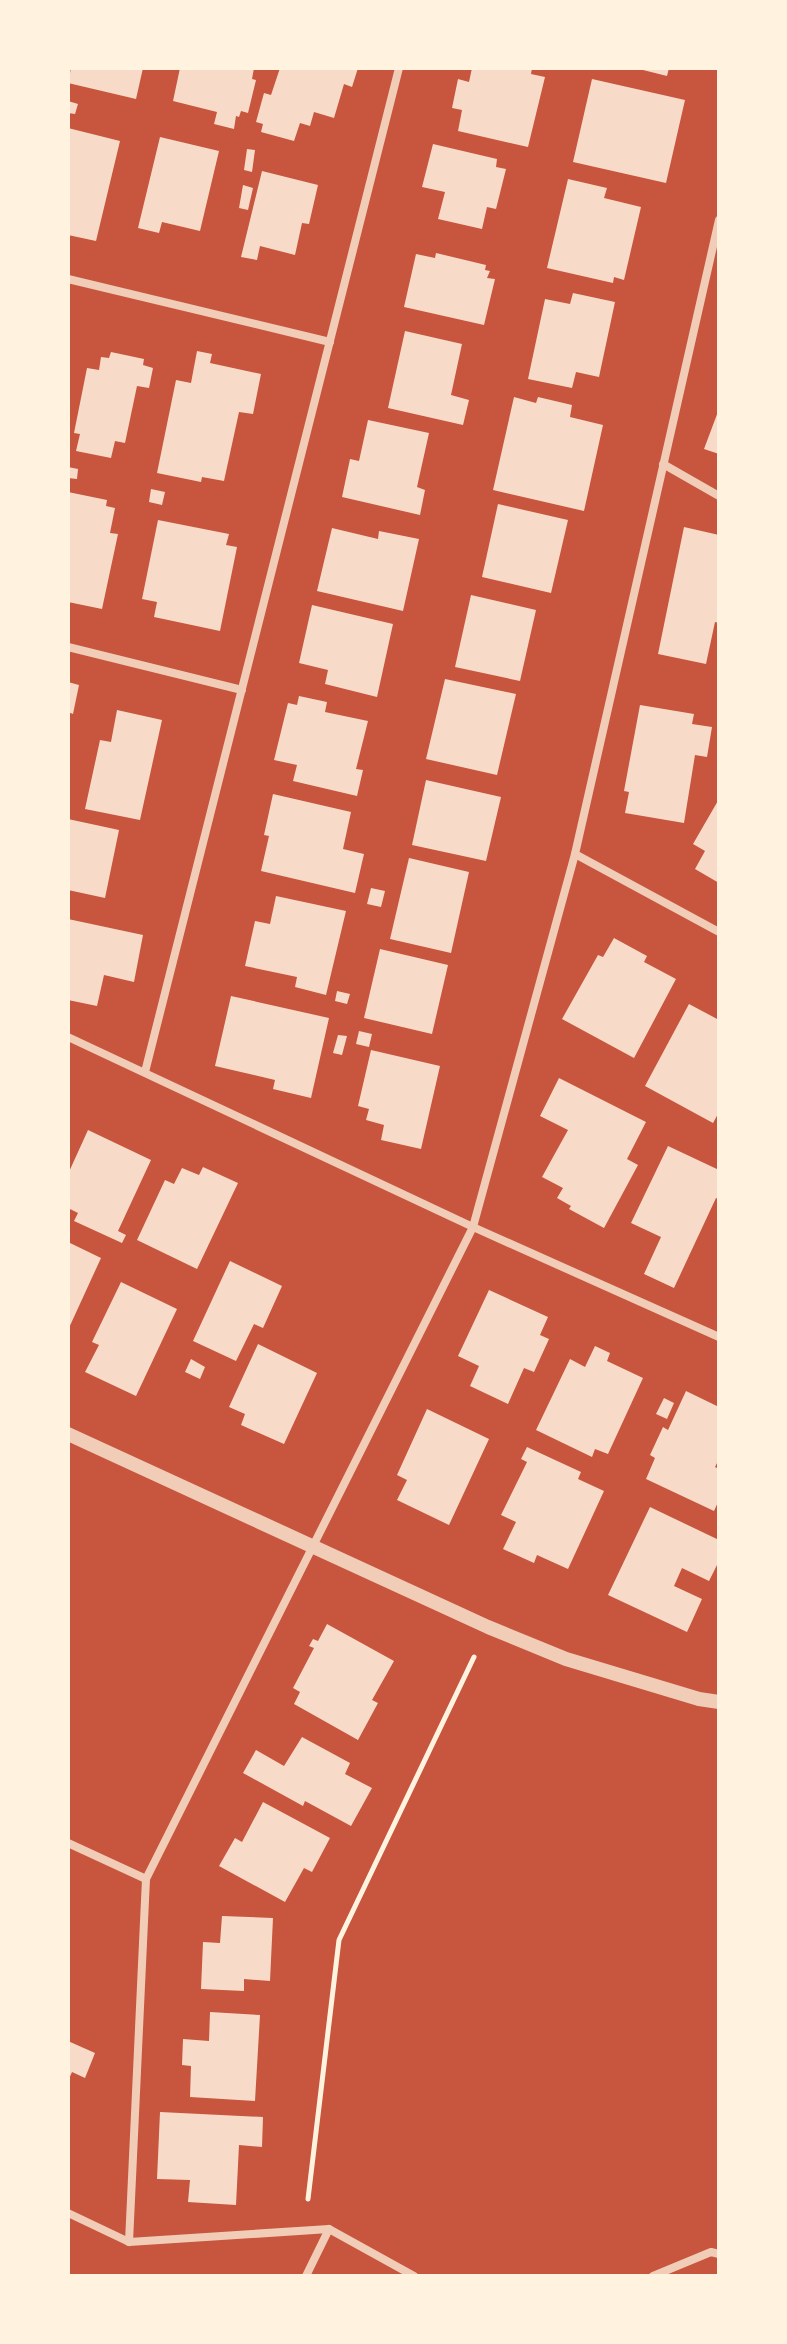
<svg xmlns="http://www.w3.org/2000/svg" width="787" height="2344" viewBox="0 0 787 2344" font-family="Manrope,sans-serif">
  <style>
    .building { fill: #f7dbc8 }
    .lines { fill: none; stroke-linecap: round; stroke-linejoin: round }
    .path { stroke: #fff3e0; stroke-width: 5 }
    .minor { stroke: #f1ccb7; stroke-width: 8 }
    .tertiary { stroke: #f1ccb7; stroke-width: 14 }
  </style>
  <rect width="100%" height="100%" fill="#c8553d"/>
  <!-- building -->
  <g class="building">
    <polygon points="71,68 143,68 136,99 68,83"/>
    <polygon points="180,68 254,68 252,79 256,80 248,113 241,111 239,117 236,116 234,129 214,124 217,112 173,101"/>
    <polygon points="280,68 358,68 352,87 344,84 334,118 314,112 310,126 300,123 294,141 261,132 263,124 256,122 264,93 271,95"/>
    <polygon points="472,68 532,68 531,74 545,77 528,147 458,131 462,110 452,108 458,79 469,82"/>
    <polygon points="635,68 669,68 667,76"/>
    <polygon points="592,79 685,100 666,183 573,162"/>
    <polygon points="68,101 78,104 75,114 68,113"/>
    <polygon points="68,128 120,141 96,241 68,235"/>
    <polygon points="160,137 219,151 200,231 162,222 159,233 138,228"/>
    <polygon points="433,144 497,159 496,167 506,169 496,209 487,207 482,229 438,219 445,192 422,187"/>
    <polygon points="247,149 255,150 252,172 244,170"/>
    <polygon points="262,171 318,185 309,224 302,223 295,255 260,246 257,260 241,257"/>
    <polygon points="568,179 607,188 604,198 641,207 624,280 614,277 613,283 547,268"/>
    <polygon points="243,185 253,188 248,210 239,208"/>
    <polygon points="436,253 486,265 485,270 490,271 487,278 495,279 484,325 404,307 416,254 435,258"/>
    <polygon points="573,293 615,302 599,377 576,372 572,388 528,379 545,299 570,304"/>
    <polygon points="405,331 462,344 451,395 469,400 463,425 388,408"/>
    <polygon points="197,351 212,354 210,363 261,374 253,414 239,412 224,481 202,477 201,482 157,473 176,380 191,383"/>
    <polygon points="111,352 144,359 143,365 153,368 149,388 137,386 125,443 115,441 111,458 76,451 80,434 74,433 87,368 99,370 101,357 109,358"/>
    <polygon points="514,397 536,403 538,397 572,405 570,417 603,425 584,511 493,490"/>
    <polygon points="719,409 719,454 704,449"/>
    <polygon points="368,420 429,433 417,487 425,490 420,515 342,497 350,459 359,461"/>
    <polygon points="68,467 78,469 77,479 68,478"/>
    <polygon points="151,489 165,492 162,505 149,502"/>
    <polygon points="68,492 107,500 106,506 115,508 110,533 118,534 102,609 68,602"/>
    <polygon points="498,504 568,520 551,593 482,577"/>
    <polygon points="158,520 229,534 226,545 237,547 220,631 154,617 157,602 142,599"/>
    <polygon points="684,527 719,535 719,623 715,622 706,664 658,654"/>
    <polygon points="332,528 378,539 379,531 419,539 403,611 317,591"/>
    <polygon points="471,595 536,610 520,681 455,667"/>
    <polygon points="312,605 393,624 377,697 325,684 328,670 299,663"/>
    <polygon points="445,679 516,694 497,775 426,759"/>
    <polygon points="68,682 79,685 73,714 68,712"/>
    <polygon points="299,696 327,702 325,712 368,721 356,769 363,770 357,796 293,781 297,765 274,760 288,703 297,705"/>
    <polygon points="640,705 694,714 692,724 712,727 707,757 695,755 684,823 625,813 629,792 624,791"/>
    <polygon points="117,710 162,720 140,820 85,809 100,740 111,742"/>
    <polygon points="426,780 501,797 486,861 412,845"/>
    <polygon points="273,794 351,812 343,849 364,854 355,893 261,871 269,836 264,835"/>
    <polygon points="719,799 719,883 695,869 705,851 693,844"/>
    <polygon points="68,819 119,830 105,898 68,890"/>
    <polygon points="409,858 469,872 451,953 390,939"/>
    <polygon points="371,888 385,891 381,907 367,904"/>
    <polygon points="276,896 346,911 326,995 295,987 297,977 245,966 255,921 270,924"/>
    <polygon points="68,919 143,935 134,982 104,975 97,1006 68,1000"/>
    <polygon points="614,938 647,956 644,962 676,979 634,1058 562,1019 598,955 603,957"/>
    <polygon points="380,949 448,965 432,1034 364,1018"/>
    <polygon points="337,991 350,994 347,1004 335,1001"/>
    <polygon points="231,996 329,1018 311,1098 273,1089 275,1080 215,1066"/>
    <polygon points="689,1004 719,1020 719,1112 713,1123 645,1086"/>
    <polygon points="359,1031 372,1034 369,1047 356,1044"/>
    <polygon points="338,1035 347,1036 342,1055 333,1053"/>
    <polygon points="371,1050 440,1066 421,1149 381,1140 384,1125 366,1120 369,1109 358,1106"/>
    <polygon points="559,1078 646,1122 627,1159 638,1165 604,1228 569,1209 571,1206 557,1198 563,1188 542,1177 568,1130 540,1116"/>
    <polygon points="88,1130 151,1160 118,1231 126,1235 122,1243 74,1221 78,1213 68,1208 68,1174"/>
    <polygon points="668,1146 719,1170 719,1199 716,1198 674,1288 644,1274 661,1237 631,1223"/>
    <polygon points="203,1167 238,1183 197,1269 137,1240 165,1180 174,1184 182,1168 199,1175"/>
    <polygon points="68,1242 101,1258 68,1330"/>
    <polygon points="230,1261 282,1286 263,1328 254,1324 236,1361 193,1341"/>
    <polygon points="121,1282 177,1309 136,1396 85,1372 99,1345 92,1342"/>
    <polygon points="489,1290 548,1317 540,1335 549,1339 534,1372 524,1368 508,1404 470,1386 479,1366 458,1356"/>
    <polygon points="258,1344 317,1373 284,1444 241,1425 245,1414 229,1407"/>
    <polygon points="595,1346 610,1353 607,1361 643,1378 608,1454 595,1449 592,1457 536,1430 570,1359 585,1367"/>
    <polygon points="191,1359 205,1367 200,1379 185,1372"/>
    <polygon points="686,1391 719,1407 719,1459 715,1467 719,1469 719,1500 714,1511 646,1479 655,1458 650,1455 663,1427 668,1430"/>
    <polygon points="664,1398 674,1403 667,1419 656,1414"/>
    <polygon points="427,1409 489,1439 449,1525 397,1500 407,1480 397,1475"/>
    <polygon points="527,1447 581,1472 578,1479 604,1491 568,1569 537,1555 534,1563 503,1549 516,1522 501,1515 527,1462 521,1459"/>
    <polygon points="650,1507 719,1540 719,1561 709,1581 682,1568 674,1586 702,1599 687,1632 608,1595"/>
    <polygon points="327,1624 394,1661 372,1700 378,1703 358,1740 294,1704 300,1692 293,1688 314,1648 309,1646 313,1639 318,1641"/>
    <polygon points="302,1737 350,1763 345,1774 372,1788 351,1826 305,1801 303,1806 243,1773 256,1750 284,1766"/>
    <polygon points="263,1802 330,1838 312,1872 304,1868 285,1902 219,1866 235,1838 242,1842"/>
    <polygon points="222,1916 273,1918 270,1981 244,1979 244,1991 201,1989 203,1942 220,1943"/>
    <polygon points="210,2012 260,2015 255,2101 190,2097 191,2066 182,2065 183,2039 209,2041"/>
    <polygon points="68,2041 95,2053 85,2078 72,2072 68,2081"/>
    <polygon points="160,2112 263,2117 262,2147 239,2145 236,2205 188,2202 190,2180 157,2179"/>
  </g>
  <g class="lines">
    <!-- path -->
    <polyline class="path" points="308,2199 339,1940 474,1657"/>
    <!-- minor -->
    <g class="minor">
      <polyline points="68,279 330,342"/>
      <polyline points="663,464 719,496"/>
      <polyline points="68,647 242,690"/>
      <polyline points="575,854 719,932"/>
      <polyline points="68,1037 473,1227 719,1337"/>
      <polyline points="145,1072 399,68"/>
      <polyline points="68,1843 146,1879"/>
      <polyline points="68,2213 129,2242 146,1879 473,1227 575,854 719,220"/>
      <polyline points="129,2242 329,2229"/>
      <polyline points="306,2276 329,2229 414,2276"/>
      <polyline points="653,2276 711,2252 719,2254"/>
    </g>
    <!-- tertiary -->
    <polyline class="tertiary" points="68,1434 488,1627 566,1659 699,1699 719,1702"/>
  </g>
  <!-- border -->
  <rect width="787" height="2344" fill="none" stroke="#fff3e0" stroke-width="140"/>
</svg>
